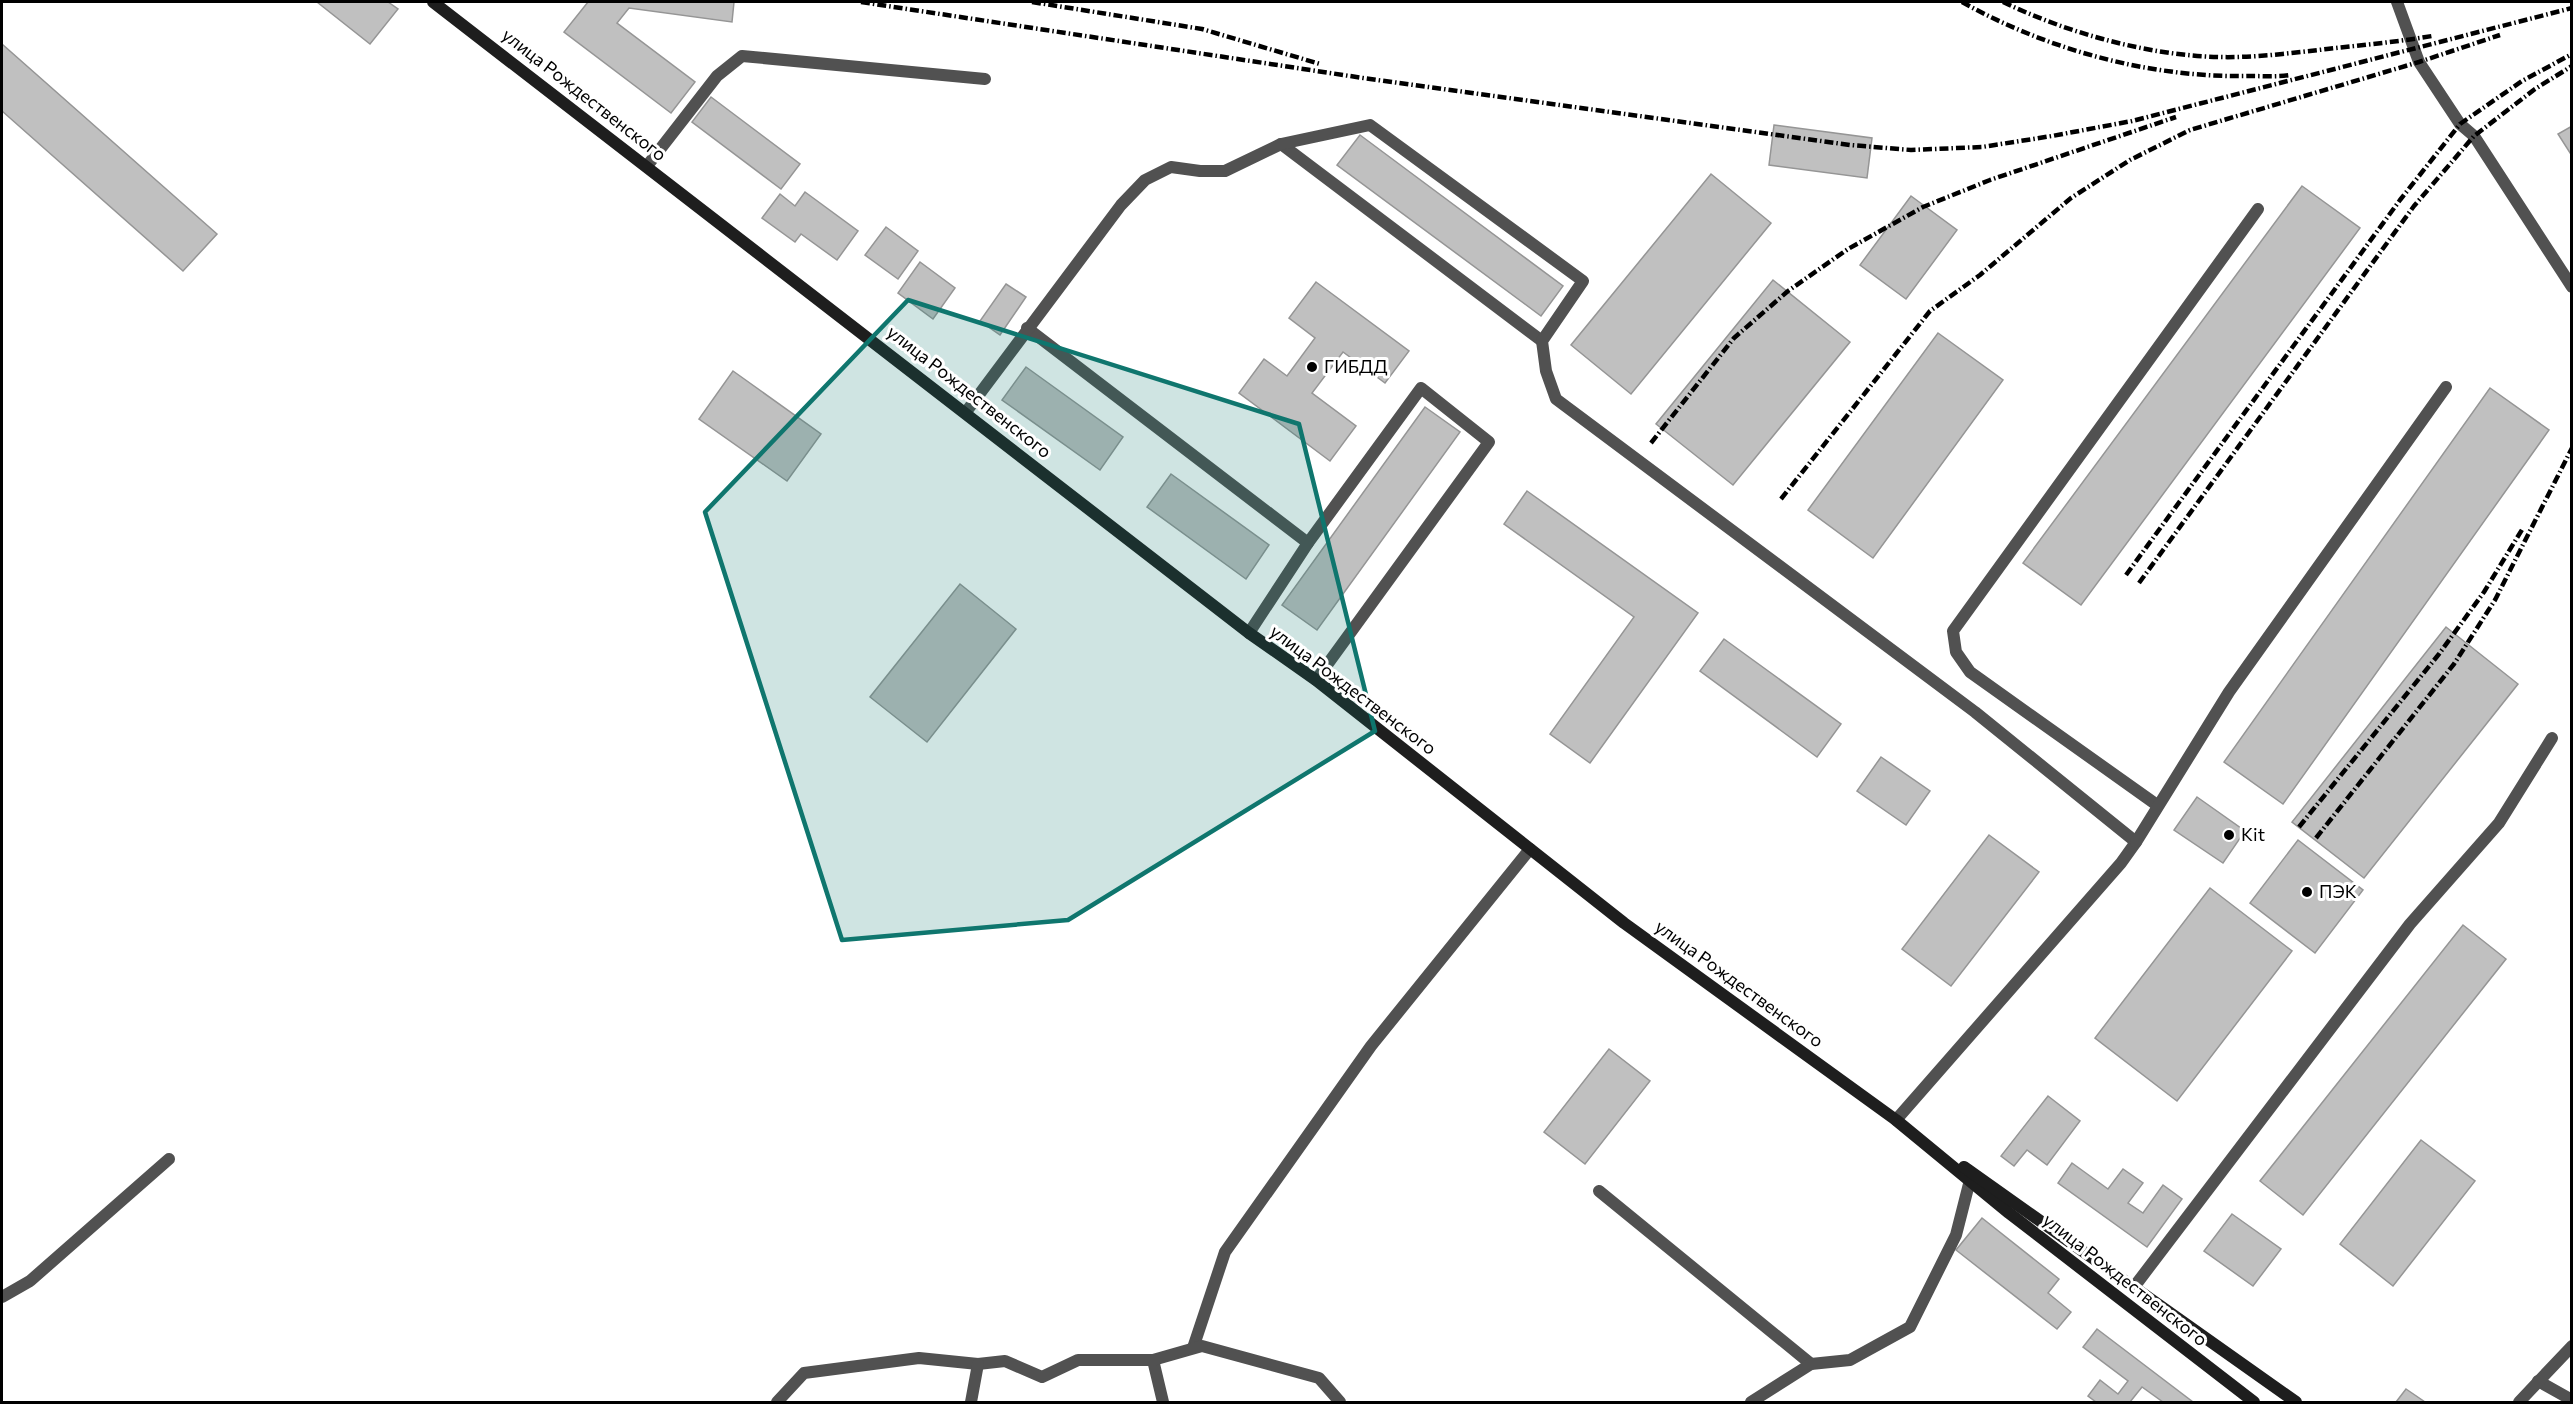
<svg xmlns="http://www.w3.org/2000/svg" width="2573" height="1404" viewBox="0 0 2573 1404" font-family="Commissioner,sans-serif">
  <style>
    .building { fill: #c0c0c0; stroke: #959595; stroke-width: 1.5 }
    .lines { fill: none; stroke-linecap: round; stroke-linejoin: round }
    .lane { stroke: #515151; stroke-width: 12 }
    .street { stroke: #515151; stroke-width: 12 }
    .secondary { stroke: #1e1e1e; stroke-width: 12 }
    .rail { stroke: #000; stroke-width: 4.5; stroke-dasharray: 9 3 1.5 3; stroke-linecap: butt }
    .marked { fill: #0f766e; fill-opacity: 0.2; stroke: #0f766e; stroke-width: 4.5; stroke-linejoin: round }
    .poi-dot { fill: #000; stroke: #fff; stroke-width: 2 }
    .labels { text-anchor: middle; stroke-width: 6; stroke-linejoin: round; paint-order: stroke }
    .street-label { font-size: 18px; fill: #000; stroke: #fff }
    .poi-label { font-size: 18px; fill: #000; stroke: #fff; text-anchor: start }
  </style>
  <rect width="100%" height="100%" fill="#fff"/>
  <!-- building -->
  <g class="building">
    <polygon points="317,2 388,2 398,9 370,44"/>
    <polygon points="588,2 734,2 732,22 629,8 617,23 695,82 671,113 564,32"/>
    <polygon points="2,44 217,234 183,271 2,111"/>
    <polygon points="711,97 800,164 781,189 692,122"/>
    <polygon points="1774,125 1872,138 1867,178 1769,165"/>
    <polygon points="2572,126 2572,156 2558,134"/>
    <polygon points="1360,135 1563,286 1541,316 1337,165"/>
    <polygon points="1711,174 1771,223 1631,394 1571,345"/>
    <polygon points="2302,186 2360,228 2081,605 2023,563"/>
    <polygon points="805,192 858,231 837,260 801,234 795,242 762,218 780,194 795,206"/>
    <polygon points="1911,196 1957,230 1906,299 1860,265"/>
    <polygon points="886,227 918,251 898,279 865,255"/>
    <polygon points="920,262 955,288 933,319 898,293"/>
    <polygon points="1773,280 1850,342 1733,485 1656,424"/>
    <polygon points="1316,282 1409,351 1385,383 1343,352 1312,393 1356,426 1330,461 1239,393 1264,359 1287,376 1315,338 1289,318"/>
    <polygon points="1006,284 1026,297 1000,335 980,321"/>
    <polygon points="1938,333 2003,380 1873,558 1808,510"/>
    <polygon points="1026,367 1123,437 1100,470 1002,400"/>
    <polygon points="733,371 821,434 787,481 699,419"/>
    <polygon points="2490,388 2549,430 2283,804 2224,762"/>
    <polygon points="1425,407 1460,432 1317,630 1282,605"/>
    <polygon points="1171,474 1269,545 1246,579 1147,507"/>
    <polygon points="1527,491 1698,613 1590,763 1550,734 1634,617 1504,524"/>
    <polygon points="960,584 1016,629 927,742 870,697"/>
    <polygon points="2446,627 2518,684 2364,878 2292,822"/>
    <polygon points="1724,639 1841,724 1817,757 1700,671"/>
    <polygon points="1881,757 1930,791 1906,825 1857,791"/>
    <polygon points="2197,797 2245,831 2223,863 2174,830"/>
    <polygon points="1989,835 2039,872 1951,986 1902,949"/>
    <polygon points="2298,840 2363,890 2315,953 2250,903"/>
    <polygon points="2210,888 2292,951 2177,1101 2095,1038"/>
    <polygon points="2463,925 2506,959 2303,1215 2260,1181"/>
    <polygon points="1609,1049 1650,1081 1585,1164 1544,1132"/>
    <polygon points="2048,1096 2080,1121 2047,1165 2027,1150 2014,1166 2001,1156"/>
    <polygon points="2421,1140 2475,1181 2393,1286 2340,1244"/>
    <polygon points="2072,1163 2108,1189 2123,1169 2143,1183 2128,1203 2143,1213 2163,1185 2182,1199 2147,1247 2058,1183"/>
    <polygon points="2232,1214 2281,1249 2253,1286 2204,1251"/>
    <polygon points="1982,1218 2059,1279 2048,1293 2071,1312 2057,1329 1956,1250"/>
    <polygon points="2097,1329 2193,1402 2163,1402 2142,1387 2130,1402 2096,1402 2088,1396 2100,1380 2118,1394 2128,1381 2083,1347"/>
    <polygon points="2406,1389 2425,1402 2396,1402"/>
  </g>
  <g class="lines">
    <!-- lane -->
    <g class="lane">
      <polyline points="1281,144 1542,341"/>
      <polyline points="647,166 717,76 742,56 985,79"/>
      <polyline points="1027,328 1308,543"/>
      <polyline points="966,412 1121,205 1145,180 1171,167 1200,171 1225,171 1281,144 1370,125 1583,281 1542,341 1546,371 1556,399 1975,712 2136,842 2121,863 1896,1120"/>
      <polyline points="1249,633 1308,543 1421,388 1489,442 1316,680"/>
      <polyline points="2157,805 1970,672 1956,652 1953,631 2258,209"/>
      <polyline points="2136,842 2229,692 2446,387"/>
      <polyline points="2134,1287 2410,924 2499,823 2552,738"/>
      <polyline points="2538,1381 2572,1400"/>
      <polyline points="2519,1402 2572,1346"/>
    </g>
    <!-- street -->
    <g class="street">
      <polyline points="2397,2 2419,62 2460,124 2474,136 2572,287"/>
      <polyline points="1599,1191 1811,1364"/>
      <polyline points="2,1297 30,1281 169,1159"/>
      <polyline points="1193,1348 1225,1252 1371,1046 1530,849"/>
      <polyline points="1153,1360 1163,1402"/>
      <polyline points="777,1402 804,1373 919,1358 978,1364 1005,1361 1042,1377 1078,1360 1153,1360 1202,1346 1319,1378 1340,1402"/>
      <polyline points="971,1402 978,1364"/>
      <polyline points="1751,1402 1811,1364 1850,1360 1910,1327 1956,1235 1970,1180"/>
    </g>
    <!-- secondary -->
    <g class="secondary">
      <polyline points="433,2 1249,633 1316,680 1624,923 1896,1120 2009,1213 2254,1402"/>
      <polyline points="1964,1167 2296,1402"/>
    </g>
    <!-- rail -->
    <g class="rail">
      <polyline points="861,2 1363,78 1850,145 1911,150 1982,147 2052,136 2132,121 2572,8"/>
      <polyline points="1032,2 1202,29 1320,64"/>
      <path d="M1962 2C2048 50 2150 78 2249 76 2262 76 2277 77 2290 75"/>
      <path d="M2003 2C2068 33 2146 55 2218 57 2254 58 2291 53 2327 49 2362 45 2397 42 2432 36"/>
      <polyline points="1651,443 1734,338 1788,291 1848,249 1923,207 1990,180 2176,117"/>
      <polyline points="1781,499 1930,311 1980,275 2071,198 2130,160 2190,130 2419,62 2500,35"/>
      <polyline points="2126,575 2400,200 2460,124 2522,81 2572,54"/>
      <polyline points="2139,583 2414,206 2474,136 2535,89 2572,66"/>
      <polyline points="2299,827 2439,654 2484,592 2523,528"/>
      <polyline points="2316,838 2454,664 2495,600 2572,448"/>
    </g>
  </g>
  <!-- marked area -->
  <path class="marked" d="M908 300 1299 424 1375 731 1068 920 842 940 705 512Z"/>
  <!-- markers -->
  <g class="poi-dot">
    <circle cx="1312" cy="367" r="6"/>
    <circle cx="2229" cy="835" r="6"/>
    <circle cx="2307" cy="892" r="6"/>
  </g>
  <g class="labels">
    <!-- street labels -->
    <g class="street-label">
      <text transform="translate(584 95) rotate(38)" y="6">улица Рождественского</text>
      <text transform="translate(969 392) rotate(38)" y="6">улица Рождественского</text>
      <text transform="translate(1353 690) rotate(37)" y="6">улица Рождественского</text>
      <text transform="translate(1739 984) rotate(36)" y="6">улица Рождественского</text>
      <text transform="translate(2125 1280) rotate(38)" y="6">улица Рождественского</text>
    </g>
    <!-- poi labels -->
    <g class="poi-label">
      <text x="1324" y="373">ГИБДД</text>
      <text x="2241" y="841">Kit</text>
      <text x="2319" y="898">ПЭК</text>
    </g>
  </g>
  <!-- border -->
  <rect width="2573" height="1404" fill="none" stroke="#000000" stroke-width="6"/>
</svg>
